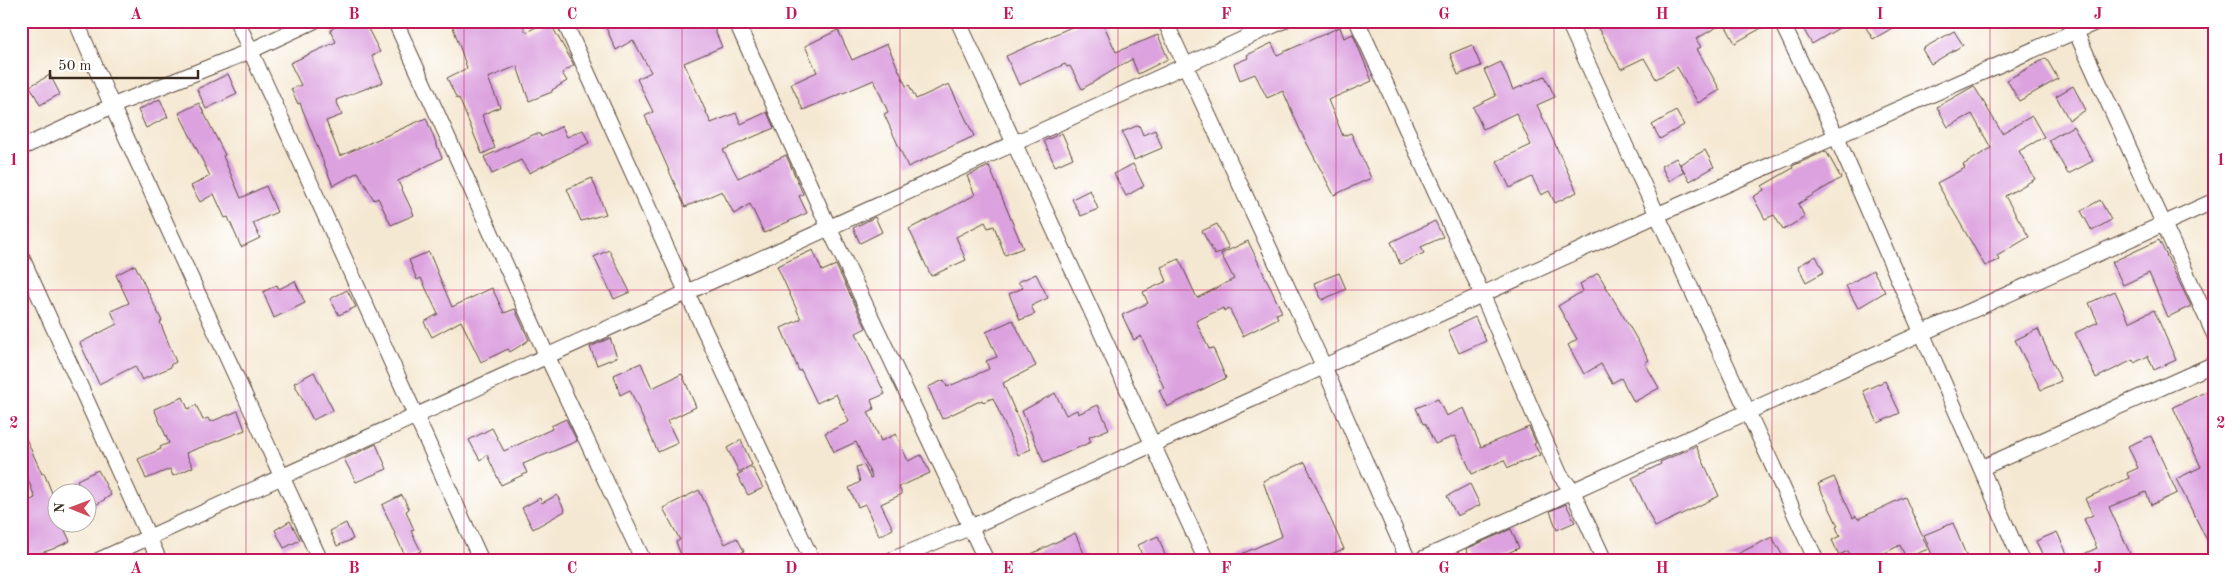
<svg xmlns="http://www.w3.org/2000/svg" width="2235" height="581" viewBox="0 0 2235 581" font-family="'Old Standard TT',serif">
  <style>
    .building { fill: #dca1df }
    .lines { fill: none; stroke-linecap: round; stroke-linejoin: round }
    .street-casing { stroke: #574639; stroke-width: 17 }
    .street { stroke: #fff; stroke-width: 15 }
    .grid { fill: none; stroke: #c2185b; stroke-width: 1; stroke-opacity: 0.55 }
    .neatline { fill: none; stroke: #c2185b; stroke-width: 2 }
    .grid-label { font-size: 16px; text-anchor: middle; font-weight: bold; fill: #c2185b }
  </style>
  <rect width="100%" height="100%" fill="#fff"/>
  <filter id="ink" filterUnits="userSpaceOnUse"><feTurbulence type="fractalNoise" baseFrequency=".02" numOctaves="2"/><feDisplacementMap in="SourceGraphic" scale="10" xChannelSelector="R" yChannelSelector="G"/><feConvolveMatrix kernelMatrix="1 2 1 2 8 2 1 2 1" color-interpolation-filters="sRGB"/></filter>
  <filter id="wash" filterUnits="userSpaceOnUse"><feTurbulence type="fractalNoise" baseFrequency=".0096" numOctaves="4" result="noise"/><feDisplacementMap in="SourceGraphic" scale="20" xChannelSelector="R" yChannelSelector="G"/><feGaussianBlur stdDeviation="1.12" result="paint"/><feColorMatrix in="noise" values="0 0 0 0 0 0 0 0 0 0 0 0 0 0 0 0 0 1.4 0 .05"/><feComposite in="paint" operator="in"/></filter>
  <g filter="url(#wash)">
    <rect width="100%" height="100%" fill="#f5e8d2"/>
    <g id="blocks">
      <!-- building -->
      <g class="building">
        <polygon points="346,21 364,21 380,52 372,56 383,82 336,100 342,115 326,121 340,156 426,118 442,158 398,181 414,215 391,225 378,198 374,200 358,172 333,186 300,103 298,104 291,89 301,85 290,63 336,42 330,30"/>
        <polygon points="451,21 521,21 526,32 549,21 574,65 562,73 567,81 552,90 552,92 529,101 517,66 488,78 500,107 482,115 495,148 482,154 459,98 457,99 447,78 467,68"/>
        <polygon points="603,21 711,21 722,47 684,63 711,123 736,113 741,124 767,112 774,128 723,150 738,178 786,155 803,194 799,196 807,213 764,233 750,204 734,214 722,191 685,207 645,116 653,112 637,79 651,72 633,40 616,50"/>
        <polygon points="1074,21 1102,21 1116,52 1158,35 1168,59 1138,74 1132,59 1082,89 1070,66 1067,67 1065,64 1019,85 1006,56 1076,25"/>
        <polygon points="1594,21 1772,21 1772,22 1735,43 1724,23 1696,39 1701,47 1697,49 1720,90 1698,103 1677,67 1656,79 1644,58 1621,69"/>
        <polygon points="1819,21 1851,21 1812,44 1804,30"/>
        <polygon points="1862,21 1905,21 1873,39"/>
        <polygon points="1340,27 1344,38 1353,34 1372,81 1328,100 1343,136 1351,133 1371,178 1334,195 1301,132 1283,91 1267,98 1255,74 1240,80 1234,64 1248,58 1247,55 1272,43 1277,55"/>
        <polygon points="838,30 852,60 887,44 906,86 909,85 916,99 949,84 974,136 908,167 884,114 888,112 874,80 803,110 791,84 817,72 805,46"/>
        <polygon points="1954,31 1963,45 1931,64 1922,49"/>
        <polygon points="1472,45 1481,66 1458,75 1450,54"/>
        <polygon points="2046,58 2058,79 2019,101 2007,80"/>
        <polygon points="1501,62 1513,90 1545,76 1555,97 1537,105 1577,192 1555,203 1549,191 1541,195 1532,177 1510,188 1497,161 1531,145 1516,113 1483,129 1473,107 1496,96 1484,70"/>
        <polygon points="228,74 237,94 206,109 197,89"/>
        <polygon points="50,75 60,94 40,105 30,86"/>
        <polygon points="1974,86 2002,133 2032,116 2044,137 2019,151 2035,179 2005,196 2029,237 1997,256 1999,260 1985,266 1937,183 1965,168 1963,165 1991,148 1972,114 1948,127 1937,107"/>
        <polygon points="2073,86 2086,110 2069,120 2056,96"/>
        <polygon points="160,99 168,117 146,128 138,110"/>
        <polygon points="199,103 225,155 223,156 241,198 266,186 277,212 253,223 260,238 241,247 228,217 225,218 214,194 200,202 191,186 210,176 179,113"/>
        <polygon points="1676,111 1684,125 1660,139 1652,125"/>
        <polygon points="1139,125 1143,135 1155,130 1162,148 1134,160 1122,132"/>
        <polygon points="562,126 567,137 583,130 589,143 529,173 521,160 492,174 484,157 535,134 540,134 541,137"/>
        <polygon points="2073,126 2093,161 2068,174 2049,140"/>
        <polygon points="1062,133 1073,158 1055,166 1044,141"/>
        <polygon points="1705,150 1714,167 1690,181 1680,164"/>
        <polygon points="1826,151 1841,178 1798,204 1805,217 1783,230 1774,215 1765,219 1753,197 1764,190 1762,186 1793,168 1792,166"/>
        <polygon points="1676,158 1684,172 1669,181 1661,166"/>
        <polygon points="1133,164 1144,186 1126,196 1114,174"/>
        <polygon points="989,166 1023,248 1005,255 994,226 988,228 985,222 956,237 966,260 931,276 909,229 975,195 967,176"/>
        <polygon points="592,178 606,214 581,221 567,189"/>
        <polygon points="1090,190 1098,209 1081,216 1072,199"/>
        <polygon points="2100,200 2111,220 2092,231 2081,211"/>
        <polygon points="875,217 882,232 860,243 853,228"/>
        <polygon points="1435,221 1443,237 1421,247 1424,253 1400,264 1391,242"/>
        <polygon points="1217,224 1229,248 1215,255 1202,231"/>
        <polygon points="2159,240 2191,306 2168,317 2149,273 2123,285 2112,262"/>
        <polygon points="1248,241 1282,312 1276,314 1278,318 1243,336 1229,308 1224,311 1223,308 1196,321 1209,349 1213,348 1226,378 1167,407 1159,390 1164,388 1141,336 1134,340 1122,315 1148,303 1143,292 1167,281 1161,267 1179,259 1197,298 1234,279 1221,254"/>
        <polygon points="609,250 630,292 614,299 594,257"/>
        <polygon points="813,250 822,271 836,265 866,328 856,333 885,394 871,400 874,409 868,412 881,441 896,434 908,461 921,455 930,473 899,487 902,494 881,504 893,529 879,536 865,504 858,507 849,488 860,482 856,467 864,465 870,478 872,477 856,442 834,452 825,433 849,422 836,394 817,403 801,370 799,371 781,328 801,319 777,266"/>
        <polygon points="429,252 452,307 492,288 504,313 515,309 529,340 510,352 508,349 481,362 461,321 432,337 424,322 438,314 421,278 417,280 409,260"/>
        <polygon points="1816,256 1824,272 1806,282 1798,266"/>
        <polygon points="135,265 162,321 160,322 176,362 170,365 171,367 142,380 135,366 99,384 80,343 117,324 111,311 129,303 116,275"/>
        <polygon points="1873,270 1885,292 1858,308 1846,286"/>
        <polygon points="1339,273 1346,289 1322,300 1314,283"/>
        <polygon points="1598,273 1649,360 1645,363 1659,388 1634,402 1621,378 1612,383 1601,364 1584,374 1568,345 1577,339 1558,306 1583,291 1580,284"/>
        <polygon points="1036,274 1048,298 1031,306 1035,314 1020,320 1009,294 1023,288 1018,282"/>
        <polygon points="295,281 305,303 274,318 263,292 277,285 279,289"/>
        <polygon points="347,290 356,307 339,315 330,299"/>
        <polygon points="2115,291 2129,322 2154,310 2176,360 2154,370 2148,356 2134,363 2133,360 2096,378 2075,333 2098,322 2089,303"/>
        <polygon points="1475,317 1486,341 1459,353 1448,330"/>
        <polygon points="1013,320 1036,366 1003,383 1031,449 1018,455 993,398 983,402 982,400 942,419 928,387 944,380 947,387 989,369 986,361 997,357 986,332"/>
        <polygon points="2038,329 2061,381 2041,390 2015,340"/>
        <polygon points="610,338 617,357 597,365 590,347"/>
        <polygon points="641,363 652,388 682,374 696,407 667,421 678,443 658,452 630,390 620,395 614,375"/>
        <polygon points="314,372 333,410 313,420 294,383"/>
        <polygon points="1885,381 1900,413 1878,423 1863,391"/>
        <polygon points="2214,388 2214,554 2176,479 2201,467 2173,407"/>
        <polygon points="1055,393 1066,415 1077,410 1078,414 1098,405 1109,429 1089,437 1091,442 1044,463 1022,411"/>
        <polygon points="183,397 188,409 196,405 203,420 208,418 210,422 238,411 245,430 186,453 193,467 173,476 170,469 146,479 138,459 161,449 160,447 169,443 154,409"/>
        <polygon points="1438,399 1446,416 1464,408 1481,447 1529,427 1536,443 1534,444 1540,455 1508,468 1504,460 1472,474 1455,436 1435,444 1425,423 1423,424 1416,408"/>
        <polygon points="566,419 577,441 523,464 527,473 501,485 487,455 480,460 469,440 492,428 504,451 552,429 551,426"/>
        <polygon points="24,434 42,474 44,473 58,508 58,524 62,524 70,541 53,549 21,559 21,504 35,498 21,461 21,435"/>
        <polygon points="2151,436 2177,493 2151,505 2146,492 2109,507 2133,560 2071,560 2097,548 2084,519 2093,515 2085,499 2129,478 2127,473 2138,468 2128,446"/>
        <polygon points="741,440 752,465 739,472 727,448"/>
        <polygon points="376,444 387,469 356,482 344,459"/>
        <polygon points="1696,446 1719,496 1655,527 1632,478 1661,464 1660,462"/>
        <polygon points="1305,462 1344,549 1329,555 1331,560 1228,560 1282,536 1263,481"/>
        <polygon points="752,467 763,488 748,495 737,475"/>
        <polygon points="98,470 111,495 90,509 88,494 83,494 77,480"/>
        <polygon points="1834,477 1853,518 1856,516 1858,519 1905,497 1928,549 1906,558 1900,545 1872,560 1853,560 1848,551 1839,555 1832,540 1840,536 1836,527 1838,526 1818,484"/>
        <polygon points="1470,484 1480,505 1457,516 1447,496"/>
        <polygon points="699,490 725,544 737,538 744,551 732,558 732,560 683,560 676,542 680,540 663,508"/>
        <polygon points="402,495 409,509 406,511 414,530 411,531 421,551 406,558 382,505"/>
        <polygon points="557,495 565,511 533,529 522,508 540,498 542,503"/>
        <polygon points="1566,504 1575,522 1557,530 1550,511"/>
        <polygon points="290,521 300,540 284,548 275,530"/>
        <polygon points="346,523 353,539 337,546 330,531"/>
        <polygon points="1953,523 1968,560 1934,560 1924,535"/>
        <polygon points="1511,529 1519,548 1492,560 1471,560 1466,549"/>
        <polygon points="2057,532 2070,560 2045,560 2036,541"/>
        <polygon points="1075,533 1087,560 1019,560"/>
        <polygon points="1158,536 1165,555 1151,560 1144,560 1138,545"/>
        <polygon points="1772,537 1785,560 1725,560"/>
      </g>
    </g>
  </g>
  <g filter="url(#ink)">
    <use href="#blocks" fill-opacity="0" stroke="#574639" stroke-width="1"/>
    <g class="lines">
      <defs>
        <g id="street">
          <polyline points="76,21 112,106 320,560"/>
          <polyline points="237,21 481,560"/>
          <polyline points="395,21 547,356 643,560"/>
          <polyline points="564,21 687,293 812,560"/>
          <polyline points="736,21 829,228 986,560"/>
          <polyline points="958,21 1206,560"/>
          <polyline points="1165,21 1324,367 1408,560"/>
          <polyline points="1357,21 1482,294 1560,475 1572,490 1604,560"/>
          <polyline points="1568,21 1816,560"/>
          <polyline points="1781,21 1836,136 2021,560"/>
          <polyline points="2071,21 2214,334"/>
          <polyline points="21,148 112,106 250,51 314,21"/>
          <polyline points="21,256 159,560"/>
          <polyline points="1981,468 2214,364"/>
          <polyline points="99,560 1283,21"/>
          <polyline points="891,560 971,527 1657,215 2099,21"/>
          <polyline points="1420,560 2214,201"/>
        </g>
      </defs>
      <!-- street casing -->
      <use href="#street" class="street-casing"/>
      <!-- street -->
      <use href="#street" class="street"/>
    </g>
  </g>
  <!-- grid -->
  <path class="grid" d="M246 21V560M464 21V560M682 21V560M900 21V560M1118 21V560M1336 21V560M1554 21V560M1772 21V560M1990 21V560M21 290H2214"/>
  <!-- margin -->
  <rect width="2235" height="581" fill="none" stroke="#fff" stroke-width="55"/>
  <!-- north arrow -->
  <g transform="translate(72 508) rotate(271)"><circle r="24" fill="#ffffff" stroke="#b1aaa5"/>
  <path d="M0-4L9 19L0 12L-9 19Z" fill="#d1495b"/>
  <text y="-8" font-size="14" font-weight="bold" text-anchor="middle" fill="#3b2a1e">N</text>
  </g>
  <!-- scale -->
  <path d="M50 70v8h148v-8" fill="none" stroke="#3b2a1e" stroke-width="2.5"/>
  <text x="58" y="70" font-size="15" fill="#3b2a1e" stroke="#ffffff" stroke-width="4" paint-order="stroke">50 m</text>
  <rect x="28" y="28" width="2180" height="526" class="neatline"/>
  <g class="grid-label">
    <text x="136" y="19">A</text>
    <text x="354" y="19">B</text>
    <text x="572" y="19">C</text>
    <text x="791" y="19">D</text>
    <text x="1008" y="19">E</text>
    <text x="1226" y="19">F</text>
    <text x="1444" y="19">G</text>
    <text x="1662" y="19">H</text>
    <text x="1880" y="19">I</text>
    <text x="2098" y="19">J</text>
    <text x="14" y="165">1</text>
    <text x="2221" y="165">1</text>
    <text x="14" y="428">2</text>
    <text x="2221" y="428">2</text>
    <text x="136" y="573">A</text>
    <text x="354" y="573">B</text>
    <text x="572" y="573">C</text>
    <text x="791" y="573">D</text>
    <text x="1008" y="573">E</text>
    <text x="1226" y="573">F</text>
    <text x="1444" y="573">G</text>
    <text x="1662" y="573">H</text>
    <text x="1880" y="573">I</text>
    <text x="2098" y="573">J</text>
  </g>
</svg>
